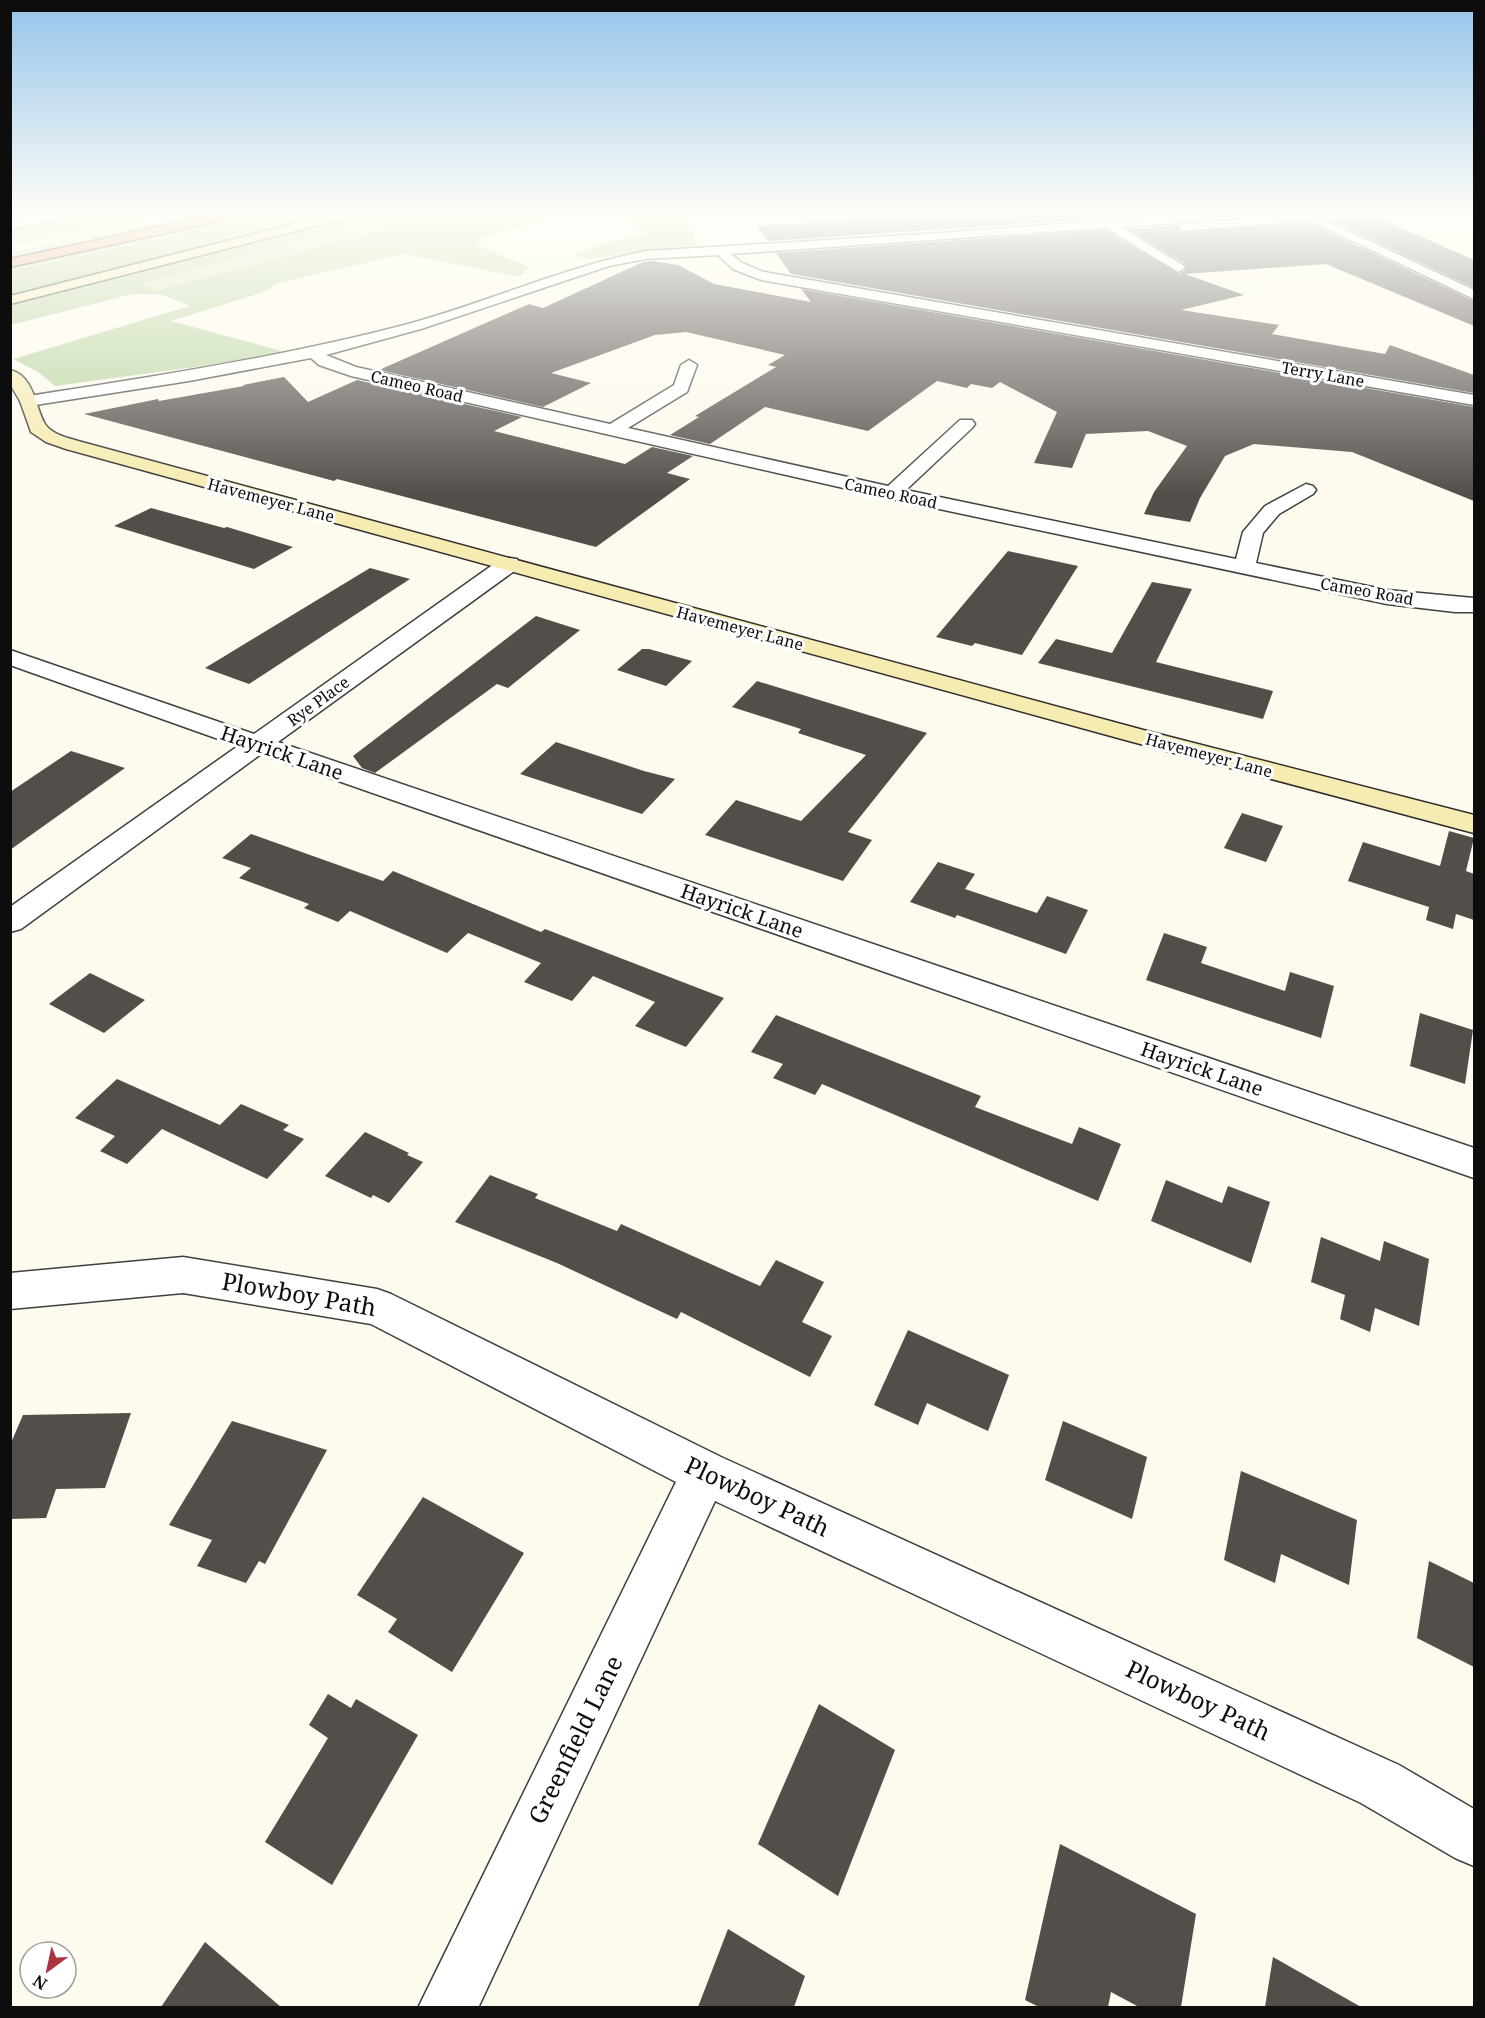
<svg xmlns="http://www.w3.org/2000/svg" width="1485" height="2018" viewBox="0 0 1485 2018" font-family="'Noto Serif',serif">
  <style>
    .green { fill: #d2e4bc }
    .forest { fill: #b7d39d }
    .building { fill: #544e4a }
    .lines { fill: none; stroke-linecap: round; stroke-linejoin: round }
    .street-casing { stroke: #404040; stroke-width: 3 }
    .secondary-casing { stroke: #2f2f2f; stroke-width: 3 }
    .highway-casing { stroke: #1e1e1e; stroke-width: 3 }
    .street { fill: #fff; fill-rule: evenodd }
    .secondary { fill: #f6ebb0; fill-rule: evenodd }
    .highway { fill: #e49a65; fill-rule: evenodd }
    .labels { text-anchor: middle; stroke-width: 6; stroke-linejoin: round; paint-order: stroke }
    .far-street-label { font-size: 16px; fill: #0d0d0d; stroke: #fff }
    .street-label { font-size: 20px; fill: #0d0d0d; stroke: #fff }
    .near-street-label { font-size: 24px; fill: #0d0d0d; stroke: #fff }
  </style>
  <rect width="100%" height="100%" fill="#fdfaee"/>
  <!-- green -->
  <g class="green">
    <polygon points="142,214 179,214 11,246 10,239"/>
    <polygon points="203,214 227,214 11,262 11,252"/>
    <polygon points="251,214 335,214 11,296 11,266"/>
    <polygon points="393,214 444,214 152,291 140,283"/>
  </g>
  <!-- forest -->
  <g class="forest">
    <polygon points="79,214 142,214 11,239 10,227"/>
    <polygon points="276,214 325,214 11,295 11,271"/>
    <polygon points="363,214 393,214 141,284 153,291 444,214 563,214 481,238 476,245 529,267 520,277 404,254 279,283 263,292 171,321 282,351 231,362 55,386 38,372 13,359 190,306 160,294 133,294 11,325 11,304"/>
    <polygon points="623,214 684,214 696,245 586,259 575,255 601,245 646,234"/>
  </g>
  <!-- building -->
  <g class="building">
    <polygon points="942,214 1164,214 768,241 757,226"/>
    <polygon points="1372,215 1474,260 1474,288 1328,219"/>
    <polygon points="1305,221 1474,301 1474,326 1326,264 1185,274 1244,295 1181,310 1279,325 1272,334 1385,354 1390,345 1474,375 1474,393 791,274 776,253 1105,230 1179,274 1187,269 1184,263 1128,229 1180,225 1180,231"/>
    <polygon points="652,261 678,265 714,284 811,302 801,289 1474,407 1474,501 1352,452 1254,444 1225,456 1200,498 1190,522 1144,514 1154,492 1187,446 1148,431 1086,434 1072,468 1034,463 1057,412 1000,382 992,388 971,384 967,388 937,381 868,431 765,407 710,444 670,435 699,417 695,416 776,367 768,365 785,355 686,332 655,335 551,373 591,383 543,407 379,370 529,304 543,308 643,262"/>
    <polygon points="284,377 308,402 357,380 522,417 494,431 625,464 652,447 693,456 667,473 690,479 596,547 337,479 334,481 84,414 158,399 159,401 244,386 243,385"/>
    <polygon points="151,508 224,528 227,527 293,547 254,569 114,526"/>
    <polygon points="1008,551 1078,566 1022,655 975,643 972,646 936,637"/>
    <polygon points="370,568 410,579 249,684 205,668"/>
    <polygon points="1152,582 1192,589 1156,662 1273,691 1263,719 1038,663 1056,639 1112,653"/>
    <polygon points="536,616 580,630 508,688 497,684 375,773 362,768 353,756"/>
    <polygon points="642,649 649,649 692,661 666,686 617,670"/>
    <polygon points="757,681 927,733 848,832 872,840 843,881 705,835 736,800 801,821 866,755 798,733 801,729 732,707"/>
    <polygon points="556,742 644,771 675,779 642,814 520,774"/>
    <polygon points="71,751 125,768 10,850 10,792"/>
    <polygon points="1242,813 1283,826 1266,862 1224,848"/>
    <polygon points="1449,831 1474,838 1466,871 1474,874 1474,920 1456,914 1453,929 1426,920 1429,907 1348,881 1363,842 1440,866"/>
    <polygon points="251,834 383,881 393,871 541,932 545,929 724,998 686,1047 635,1026 655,1002 593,976 572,1001 524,982 541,963 468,933 447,953 350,911 338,922 304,908 309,904 239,878 251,868 222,858"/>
    <polygon points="938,862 975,874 965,889 1037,913 1047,896 1088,910 1066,954 957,915 955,918 910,902"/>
    <polygon points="1164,933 1207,947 1201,963 1285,991 1290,972 1334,986 1321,1038 1146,980"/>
    <polygon points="90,973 145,1000 104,1033 49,1004"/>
    <polygon points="1420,1013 1473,1030 1465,1084 1410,1066"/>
    <polygon points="776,1015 981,1096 975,1107 1072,1144 1079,1127 1121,1144 1098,1201 822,1084 815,1095 773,1078 783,1064 751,1052"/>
    <polygon points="117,1079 220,1125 241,1104 289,1125 283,1130 304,1139 267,1179 162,1129 127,1164 100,1151 115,1136 75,1118"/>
    <polygon points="365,1132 409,1153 407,1155 423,1162 389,1203 373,1195 371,1198 325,1176"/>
    <polygon points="490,1175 538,1194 535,1198 617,1231 621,1224 760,1286 776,1260 824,1282 802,1322 832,1336 810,1377 681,1312 677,1319 557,1263 455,1222"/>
    <polygon points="1166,1180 1222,1203 1228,1186 1270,1202 1251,1263 1151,1221"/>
    <polygon points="1321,1237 1380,1261 1384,1241 1429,1259 1419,1326 1375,1308 1370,1332 1340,1319 1345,1295 1311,1282"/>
    <polygon points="908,1330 1009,1375 988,1431 927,1403 918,1425 874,1405"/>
    <polygon points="131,1413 105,1488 56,1489 46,1518 10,1519 10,1445 23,1415"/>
    <polygon points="232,1421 327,1450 265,1564 259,1561 246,1583 197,1566 212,1540 169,1525"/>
    <polygon points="1063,1421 1147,1457 1132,1519 1045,1480"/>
    <polygon points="1241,1471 1357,1520 1349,1585 1281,1554 1275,1583 1224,1560"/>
    <polygon points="423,1497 524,1553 452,1672 388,1632 397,1619 357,1595"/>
    <polygon points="1429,1561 1474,1583 1474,1667 1417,1638"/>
    <polygon points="328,1694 351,1708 356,1699 418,1735 332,1885 265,1842 328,1738 309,1725"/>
    <polygon points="819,1704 895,1750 838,1896 758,1844"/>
    <polygon points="1060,1844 1196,1914 1181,2007 1139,2007 1111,1992 1108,2007 1039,2007 1025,2000"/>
    <polygon points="728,1929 805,1976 794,2007 698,2007"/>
    <polygon points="205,1942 281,2007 161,2007"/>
    <polygon points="1273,1957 1361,2007 1265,2007"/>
  </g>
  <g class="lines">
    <defs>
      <g id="street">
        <polygon points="46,214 69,214 67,217 10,229 10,221"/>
        <path d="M1193 214H1246L1240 218 1121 227 1183 265 1185 268 1178 272 1106 228 731 254 742 263 764 272 1474 395V405L761 280 733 269 718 255 646 259 609 266 421 329 326 355 356 367 610 424 674 385 681 365 689 360 697 365 687 392 628 428 888 486 960 420H972L975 424 972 428 906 490 1236 559 1243 532 1265 506 1306 484 1313 486 1316 490 1313 494 1279 514 1263 533 1256 563 1387 590 1474 598V612H1455L1387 604 892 499 351 376 319 365 311 358 189 381 29 406 23 405 20 401 23 397 29 396C156 376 283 357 408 324 488 302 564 267 646 251L940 233Z"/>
        <polygon points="1296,214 1312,214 1474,290 1474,299"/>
        <polygon points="509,558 517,559 520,564 517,569 278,742 1474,1148 1474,1178 261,754 21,929 10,932 10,907 238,746 10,665 10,650 254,734 501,559"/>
        <polygon points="183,1257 377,1289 391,1294 721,1457 1399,1765 1474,1809 1474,1866 1455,1858 1361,1803 715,1501 478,2008 418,2008 676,1482 371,1324 183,1293 10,1309 10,1273"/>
      </g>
      <g id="secondary">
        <polygon points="333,214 353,214 351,217 10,304 10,296"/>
        <path d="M10 370C35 376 35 408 45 424 51 434 68 438 78 441L1147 731 1474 815V833L1129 741 66 449 46 442 31 432 20 401 10 384Z"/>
      </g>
      <polygon id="highway" points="218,214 240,214 234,218 10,267 10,259"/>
    </defs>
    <!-- street casing -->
    <use href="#street" class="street-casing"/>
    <!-- secondary casing -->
    <use href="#secondary" class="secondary-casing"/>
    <!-- highway casing -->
    <use href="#highway" class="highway-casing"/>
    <!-- street -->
    <use href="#street" class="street"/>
    <!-- secondary -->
    <use href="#secondary" class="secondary"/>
    <!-- highway -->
    <use href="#highway" class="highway"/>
  </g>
  <!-- sky -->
  <linearGradient id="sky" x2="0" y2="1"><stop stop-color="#95c4eb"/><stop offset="0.43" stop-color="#fefdf7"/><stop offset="1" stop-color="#fefdf7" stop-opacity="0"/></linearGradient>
  <rect width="1485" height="496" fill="url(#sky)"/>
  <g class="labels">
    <!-- far-street labels -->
    <g class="far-street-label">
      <text transform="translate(1323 374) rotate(10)" y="6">Terry Lane</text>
      <text transform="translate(417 386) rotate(13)" y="6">Cameo Road</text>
      <text transform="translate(891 493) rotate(12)" y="6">Cameo Road</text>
      <text transform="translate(271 500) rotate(15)" y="6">Havemeyer Lane</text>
      <text transform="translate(1367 591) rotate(10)" y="6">Cameo Road</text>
      <text transform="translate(740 628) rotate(15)" y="6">Havemeyer Lane</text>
      <text transform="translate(318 701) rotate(-36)" y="6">Rye Place</text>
      <text transform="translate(1209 755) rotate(15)" y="6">Havemeyer Lane</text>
    </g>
    <!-- street labels -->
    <g class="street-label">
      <text transform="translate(282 753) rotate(19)" y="7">Hayrick Lane</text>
      <text transform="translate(742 911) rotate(19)" y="7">Hayrick Lane</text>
      <text transform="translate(1202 1069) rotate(19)" y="7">Hayrick Lane</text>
    </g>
    <!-- near-street labels -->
    <g class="near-street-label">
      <text transform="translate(299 1295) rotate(10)" y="8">Plowboy Path</text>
      <text transform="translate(757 1497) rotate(25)" y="8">Plowboy Path</text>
      <text transform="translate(1198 1701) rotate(25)" y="8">Plowboy Path</text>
      <text transform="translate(576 1740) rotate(-64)" y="8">Greenfield Lane</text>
    </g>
  </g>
  <!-- border -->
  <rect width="1485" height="2018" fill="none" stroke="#0d0d0d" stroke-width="24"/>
  <!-- north arrow -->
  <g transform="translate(48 1970) rotate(213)"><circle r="28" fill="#ffffff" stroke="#9e9e9e" stroke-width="1.5"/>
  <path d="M0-4.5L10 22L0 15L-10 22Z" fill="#ad343f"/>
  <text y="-9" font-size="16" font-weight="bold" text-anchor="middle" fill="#0d0d0d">N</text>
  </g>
</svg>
